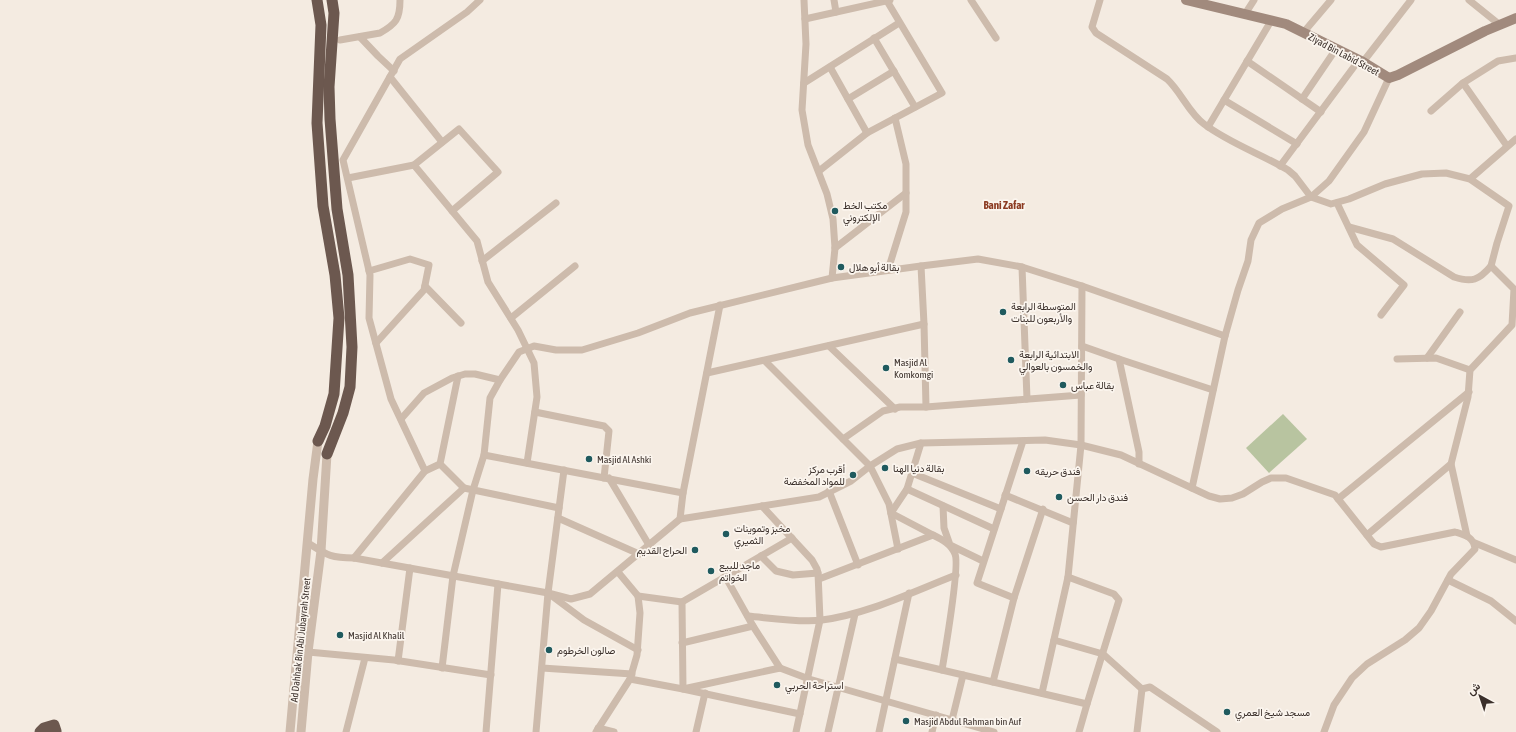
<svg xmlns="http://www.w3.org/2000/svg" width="1516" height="732" viewBox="0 0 1516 732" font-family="'Asap Condensed',Vazirmatn,sans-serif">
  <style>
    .green { fill: #b8c4a0 }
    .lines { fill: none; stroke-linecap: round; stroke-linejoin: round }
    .minor { stroke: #cdbbac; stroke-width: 7 }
    .tertiary { stroke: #cdbbac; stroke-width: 9 }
    .secondary { stroke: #a18a7d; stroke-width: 10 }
    .trunk { stroke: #6c584f; stroke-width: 11 }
    .poi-dot { fill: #1f5a5e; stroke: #fbf5ee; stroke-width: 1.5 }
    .labels { text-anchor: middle; stroke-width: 3.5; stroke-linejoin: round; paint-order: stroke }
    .street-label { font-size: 10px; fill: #3b302b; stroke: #fbf5ee }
    .poi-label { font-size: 10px; fill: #3b302b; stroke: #fbf5ee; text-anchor: start }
    .neighbourhood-label { font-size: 11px; font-weight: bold; fill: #8c3b22; stroke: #fbf5ee }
  </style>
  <rect width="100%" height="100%" fill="#f4ebe1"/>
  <!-- green -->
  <polygon class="green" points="1283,414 1307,439 1269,473 1246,448"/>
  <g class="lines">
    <!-- minor -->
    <g class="minor">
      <polyline points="804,0 806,44 802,110 808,145 827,194 833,219 835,248 832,278"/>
      <polyline points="834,0 836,12"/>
      <polyline points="971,0 996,38"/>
      <path d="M1100 0 1092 27 1096 33 1167 79C1181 92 1189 113 1204 124 1229 143 1261 154 1288 170L1295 176 1311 197 1331 204 1349 199 1385 184 1422 174 1446 173 1470 179 1509 206 1497 243 1491 266 1514 289 1512 325 1470 370 1468 397 1451 464 1467 536"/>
      <polyline points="1469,0 1500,25"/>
      <polyline points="1245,14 1254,0"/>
      <polyline points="805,19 890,0"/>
      <polyline points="1303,33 1331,0"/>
      <polyline points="360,37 378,56 394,71"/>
      <polyline points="874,38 915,107"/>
      <path d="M340 40 380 33C396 24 400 19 400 0"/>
      <polyline points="1247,61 1321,112"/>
      <polyline points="1363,62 1411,0"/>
      <polyline points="830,67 867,133"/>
      <polyline points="390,77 442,142"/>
      <polyline points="804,83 899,23"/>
      <polyline points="1463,83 1507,146"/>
      <polyline points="848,99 894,71"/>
      <polyline points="1302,99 1336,49"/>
      <polyline points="1224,100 1297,144"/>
      <polyline points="1431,111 1463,83 1498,61 1516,58"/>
      <polyline points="1208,127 1271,21"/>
      <polyline points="414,165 477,241 488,282 518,330 534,363 537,397 527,463"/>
      <polyline points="1280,166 1359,60"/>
      <polyline points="819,171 867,133 942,93 887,1"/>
      <polyline points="348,178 414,165 459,129 498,172 452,211"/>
      <polyline points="1470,179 1516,139"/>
      <polyline points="1337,203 1357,245 1404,285 1381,315"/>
      <path d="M1349 227 1393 239 1454 277C1472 283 1479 280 1491 266"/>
      <polyline points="835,248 906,193"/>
      <polyline points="482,261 556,203"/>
      <polyline points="921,266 924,324 926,407"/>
      <polyline points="1022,267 1027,399"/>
      <polyline points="888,270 906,212 906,164 895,118"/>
      <polyline points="369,271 410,259 429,265 424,290 376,343"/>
      <polyline points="425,286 461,323"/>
      <polyline points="511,318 575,266"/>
      <polyline points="829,346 895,409"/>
      <polyline points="1082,346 1119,359 1139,452 1139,464"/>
      <polyline points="1427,358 1460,312"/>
      <polyline points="1119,359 1213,390"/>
      <polyline points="1397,359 1436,358 1470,370"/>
      <polyline points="765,361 870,466 889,504 898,549"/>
      <polyline points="707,373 924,324"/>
      <polyline points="458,376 440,464 464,488 559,508"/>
      <polyline points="500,380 519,352 534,346 556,350 582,350 638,333 690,313 832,278 921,266 978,259 1022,267 1082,286 1225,336"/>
      <polyline points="535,412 604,426 609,431 604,478"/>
      <polyline points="401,419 424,393 452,378 465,374 475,374 500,380 490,398 484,455 473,490 453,576 442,668"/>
      <polyline points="843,439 883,411 900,407 926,407 1081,395"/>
      <polyline points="921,443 907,489 891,513 933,535"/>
      <polyline points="484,455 683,493"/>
      <polyline points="425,471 391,399 369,318 370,275 343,160 400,59 467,12 480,0"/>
      <polyline points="912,473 1001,509"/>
      <polyline points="609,478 649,545"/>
      <polyline points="1192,488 1225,336 1238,290 1248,261 1251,240 1259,223 1282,209 1311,197 1329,181 1364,132 1389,78"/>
      <polyline points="907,489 994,529"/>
      <polyline points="829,491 858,565"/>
      <polyline points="1005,495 1073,523"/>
      <polyline points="1338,499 1469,392"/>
      <polyline points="762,506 812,560 817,569 818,573 820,620 796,732"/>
      <polyline points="943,506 944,528 950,545 983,561"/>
      <polyline points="558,518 639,554"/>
      <path d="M680 519 819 497 851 481 870 466 897 449 921 443 1045 440 1081 445 1121 455 1209 496 1220 499 1232 498 1243 494 1262 482 1271 478H1286L1335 495 1374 544 1381 547 1455 532C1465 535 1474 537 1475 549L1451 574 1431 611 1419 628 1405 640 1367 664 1352 678 1334 705 1324 732"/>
      <polyline points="1367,535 1451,464"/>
      <path d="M308 543C327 555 330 558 354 558L548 593 584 620 638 650"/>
      <polyline points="1475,543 1516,560"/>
      <polyline points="761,556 776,571 793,575 818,573"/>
      <polyline points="354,558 425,471 440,464"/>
      <polyline points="382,563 464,488"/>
      <polyline points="725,576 753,626 780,668"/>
      <polyline points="1068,577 1114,594 1119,600 1087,704"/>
      <path d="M819 579 933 535C943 540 951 544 955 554 960 565 945 652 942 670"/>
      <polyline points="1448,580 1491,601 1516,621"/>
      <polyline points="548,593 571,599 590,594 680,519 683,493 720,305"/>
      <polyline points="638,596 682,602 792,538"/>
      <polyline points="1014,598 977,583 1023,441"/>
      <polyline points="682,602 683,689 800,714"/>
      <path d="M748 616C770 618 801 623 822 620 868 614 912 592 956 575"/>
      <polyline points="1054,640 1103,654 1142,689"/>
      <polyline points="682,643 753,626"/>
      <polyline points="308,652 394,660 491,675"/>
      <polyline points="895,659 1087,704 1079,732"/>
      <polyline points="398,661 410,568"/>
      <polyline points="542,668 632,674"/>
      <polyline points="630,679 683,689 780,668 809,679 994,732"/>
      <polyline points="993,682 1014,598 1043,509"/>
      <polyline points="1042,693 1068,577 1081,445 1082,286"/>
      <polyline points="952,720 963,675"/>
      <polyline points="598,728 614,732"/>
      <polyline points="346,732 365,658"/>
      <polyline points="486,732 498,584"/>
      <polyline points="536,732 548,593 564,470"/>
      <polyline points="596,732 630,679 637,655 640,613 638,596 618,572"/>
      <polyline points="696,732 705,693"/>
      <polyline points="828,732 855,614"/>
      <polyline points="879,732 909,593"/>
      <polyline points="932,732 936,715"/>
      <polyline points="1137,732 1142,689 1150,687 1217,732"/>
    </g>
    <!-- tertiary -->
    <g class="tertiary">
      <polyline points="290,732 313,479 318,441"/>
      <polyline points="301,732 308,652 321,551 327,454"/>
    </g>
    <!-- secondary -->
    <polyline class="secondary" points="1186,0 1286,24 1363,62 1389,78 1398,75 1485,31 1516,18"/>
    <!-- trunk -->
    <g class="trunk">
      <polyline points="317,0 321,25 317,123 323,206 335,275 339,318 334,394 325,426 318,441"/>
      <polyline points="327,454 343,413 350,387 352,347 348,275 337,209 330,119 329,87 334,13 332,0"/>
      <polyline points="40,732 44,728 54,725 56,731 55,732"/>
    </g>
  </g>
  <!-- markers -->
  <g class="poi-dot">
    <circle cx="835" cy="211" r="4"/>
    <circle cx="841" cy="267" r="4"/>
    <circle cx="1003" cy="312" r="4"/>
    <circle cx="1011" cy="360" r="4"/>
    <circle cx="886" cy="368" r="4"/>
    <circle cx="1063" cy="385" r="4"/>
    <circle cx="589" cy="459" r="4"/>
    <circle cx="885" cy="468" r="4"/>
    <circle cx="1027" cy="471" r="4"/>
    <circle cx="853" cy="475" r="4"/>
    <circle cx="1059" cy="497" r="4"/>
    <circle cx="726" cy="534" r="4"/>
    <circle cx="695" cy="550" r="4"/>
    <circle cx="711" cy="571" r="4"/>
    <circle cx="340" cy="635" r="4"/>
    <circle cx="549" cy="650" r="4"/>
    <circle cx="777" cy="685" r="4"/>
    <circle cx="1227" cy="712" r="4"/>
    <circle cx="906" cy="721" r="4"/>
  </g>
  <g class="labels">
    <!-- street labels -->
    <g class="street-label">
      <text transform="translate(1344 54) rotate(28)" y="4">Ziyad Bin Labid Street</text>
      <text transform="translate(300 640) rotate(-84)" y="4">Ad Dahhak Bin Abi Jubayrah Street</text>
    </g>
    <!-- poi labels -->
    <g class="poi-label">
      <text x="843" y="209">مكتب الخط<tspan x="843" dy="12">الإلكتروني</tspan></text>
      <text x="849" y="271">بقالة أبو هلال</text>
      <text x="1011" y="310">المتوسطة الرابعة<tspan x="1011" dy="12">والأربعون للبنات</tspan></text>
      <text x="1019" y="358">الابتدائية الرابعة<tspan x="1019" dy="12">والخمسون بالعوالي</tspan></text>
      <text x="894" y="366">Masjid Al<tspan x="894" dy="12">Komkomgi</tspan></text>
      <text x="1071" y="389">بقالة عباس</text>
      <text x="597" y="463">Masjid Al Ashki</text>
      <text x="893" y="472">بقالة دنيا الهنا</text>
      <text x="845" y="473" text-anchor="end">أقرب مركز<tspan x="845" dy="12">للمواد المخفضة</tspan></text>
      <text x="1035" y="475">فندق حريقه</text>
      <text x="1067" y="501">فندق دار الحسن</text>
      <text x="734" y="532">مخبز وتموينات<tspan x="734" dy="12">الثميري</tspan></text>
      <text x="687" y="554" text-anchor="end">الحراج القديم</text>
      <text x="719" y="569">ماجد للبيع<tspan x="719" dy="12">الخواتم</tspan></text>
      <text x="348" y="639">Masjid Al Khalil</text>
      <text x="557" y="654">صالون الخرطوم</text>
      <text x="785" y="689">استراحة الحربي</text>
      <text x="1235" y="716">مسجد شيخ العمري</text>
      <text x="914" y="725">Masjid Abdul Rahman bin Auf</text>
    </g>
    <!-- neighbourhood labels -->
    <g class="neighbourhood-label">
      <text x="1004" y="209">Bani Zafar</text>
    </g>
  </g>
  <!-- north arrow -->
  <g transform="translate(1480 696) rotate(320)" stroke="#fbf5ee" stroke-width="3" paint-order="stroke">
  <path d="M0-3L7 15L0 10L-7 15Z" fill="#3b302b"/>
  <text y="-6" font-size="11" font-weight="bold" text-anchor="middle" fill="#3b302b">ش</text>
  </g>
</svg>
